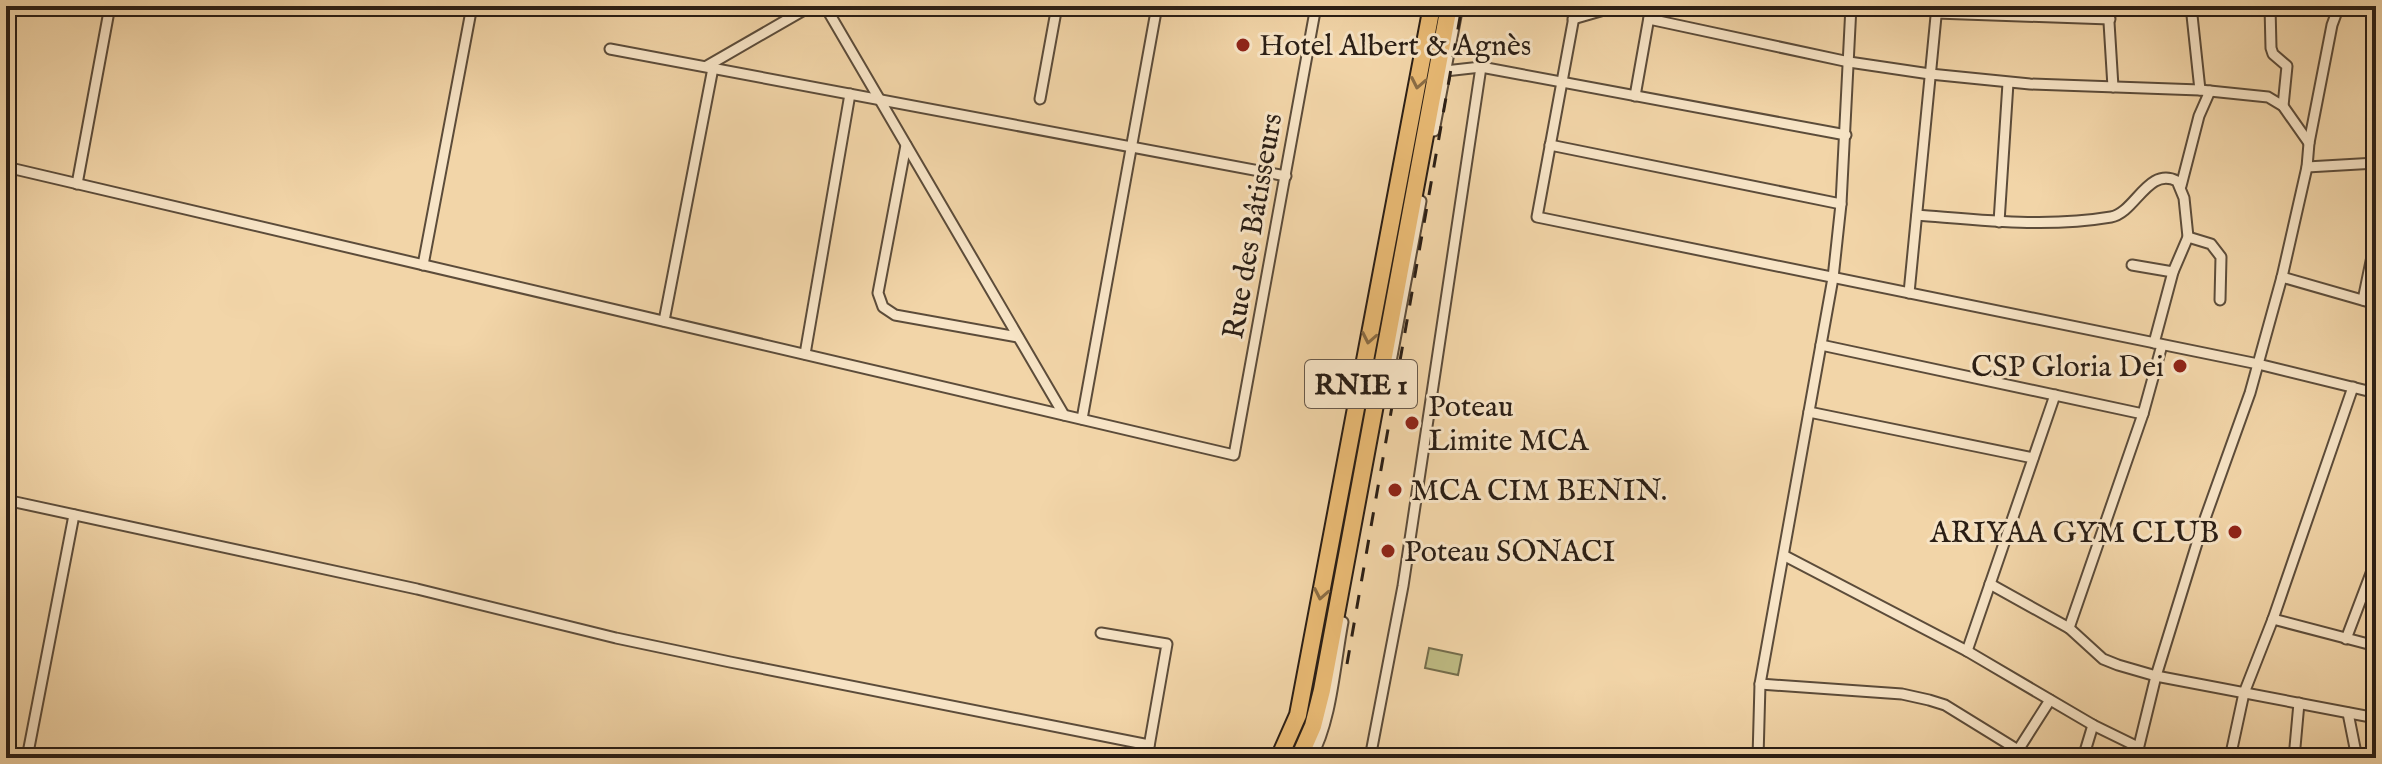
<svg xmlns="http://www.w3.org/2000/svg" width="2382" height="764" viewBox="0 0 2382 764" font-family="'IM FELL English',serif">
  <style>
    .green { fill: #bfbc84; stroke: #746d4c; stroke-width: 2 }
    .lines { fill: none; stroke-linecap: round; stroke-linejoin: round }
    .street-casing { stroke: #5c4c3a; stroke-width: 13 }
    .highway-casing { stroke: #2a1e15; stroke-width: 20 }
    .street { stroke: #f7e4c6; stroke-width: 9 }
    .highway { stroke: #e9ba74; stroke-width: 16 }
    .rail { stroke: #2a1e15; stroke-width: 3; stroke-dasharray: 14 14; stroke-linecap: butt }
    .oneway { stroke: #8a6c44 }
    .poi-dot { fill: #8f2418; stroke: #f7e4c6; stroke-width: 3 }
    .labels { text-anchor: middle; stroke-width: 6; stroke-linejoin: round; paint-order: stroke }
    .shield { fill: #f7e4c6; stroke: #68594a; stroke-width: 2 }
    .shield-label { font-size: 28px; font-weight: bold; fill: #2a1e15 }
    .poi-label { font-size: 30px; fill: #2a1e15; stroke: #f7e4c6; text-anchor: start }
    .street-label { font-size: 30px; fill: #2a1e15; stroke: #f7e4c6 }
  </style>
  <rect width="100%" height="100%" fill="#f2d5a8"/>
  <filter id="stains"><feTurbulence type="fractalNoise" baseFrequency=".0025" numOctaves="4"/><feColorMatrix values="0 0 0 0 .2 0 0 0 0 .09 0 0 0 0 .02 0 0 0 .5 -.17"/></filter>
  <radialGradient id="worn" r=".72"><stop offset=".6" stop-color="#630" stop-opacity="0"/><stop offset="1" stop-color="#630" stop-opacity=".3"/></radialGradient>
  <!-- green -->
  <polygon class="green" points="1429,648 1462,655 1458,675 1425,668"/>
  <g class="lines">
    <defs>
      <g id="street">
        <polyline points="825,6 1064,415"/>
        <polyline points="1576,6 1537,217 2258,364 2376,393"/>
        <polyline points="2108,6 2113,87"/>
        <polyline points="2191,6 2200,90"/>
        <polyline points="2270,6 2271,48 2273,54 2287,66 2283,106"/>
        <polyline points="1936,13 2110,19"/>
        <polyline points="1573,19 1618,6"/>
        <polyline points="1649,19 1849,62 1930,74 2030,84 2200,90 2268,97 2283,106 2309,143"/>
        <polyline points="610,49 1286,176"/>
        <polyline points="707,66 811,6"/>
        <polyline points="1445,71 1481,67 1846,135"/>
        <polyline points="1635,96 1651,6"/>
        <polyline points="1040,99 1057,6"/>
        <polyline points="1434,131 1458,6"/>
        <polyline points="906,145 878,293 883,307 895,315 1018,337"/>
        <polyline points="1550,145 1841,204"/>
        <polyline points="6,167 1234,455 1316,6"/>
        <polyline points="2307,167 2376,163"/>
        <polyline points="77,184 110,6"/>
        <polyline points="2181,186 2199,116 2210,91"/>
        <path d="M1917 215C1982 220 2046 228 2111 217 2135 213 2148 166 2177 181L2184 198 2188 237 2173 272 2154 343"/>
        <polyline points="1999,222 2008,83"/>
        <polyline points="2188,237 2211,244 2221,257 2220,300"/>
        <polyline points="423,265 472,6"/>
        <polyline points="2132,265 2173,272"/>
        <polyline points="2282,277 2376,304"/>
        <polyline points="1909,293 1937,6"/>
        <polyline points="2363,300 2376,237"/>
        <polyline points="664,321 713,68"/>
        <polyline points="1821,345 2143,414"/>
        <polyline points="805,354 850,94"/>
        <polyline points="1387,383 1421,201"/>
        <polyline points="1809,412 2033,458"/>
        <polyline points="1082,419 1157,6"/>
        <polyline points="6,500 417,589 616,638 730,662 1149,745"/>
        <polyline points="1785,556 1967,651 2093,725 2138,747"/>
        <polyline points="1990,584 2069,628 2103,659 2118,665 2156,676 2376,718"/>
        <polyline points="2273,619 2376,646"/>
        <polyline points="2069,628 2143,414 2162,345"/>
        <polyline points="1101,633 1167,644 1147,758"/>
        <polyline points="2346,639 2376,560"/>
        <polyline points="1967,651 2055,395"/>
        <polyline points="1760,684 1902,694 1929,700 1945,705 2018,750"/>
        <polyline points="2348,713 2357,758"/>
        <polyline points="27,758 74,515"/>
        <path d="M1311 758C1332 721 1335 663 1343 622"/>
        <polyline points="1370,758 1403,586 1481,67"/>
        <polyline points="1758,758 1760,684 1833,278 1841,204 1851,6"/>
        <polyline points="2013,758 2050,700"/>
        <polyline points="2083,758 2093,725"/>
        <polyline points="2136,758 2156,676 2202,527 2250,393 2282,277 2307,167 2309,143 2332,25 2339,6"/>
        <polyline points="2230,758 2244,693 2273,619 2353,387"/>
        <polyline points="2294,758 2299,703"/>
      </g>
      <g id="highway">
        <polyline points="1279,758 1298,715 1432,6"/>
        <polyline points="1299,758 1313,726 1322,690 1449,6"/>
      </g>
    </defs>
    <!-- street casing -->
    <use href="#street" class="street-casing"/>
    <!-- highway casing -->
    <use href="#highway" class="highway-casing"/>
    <!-- street -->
    <use href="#street" class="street"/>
    <!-- highway -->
    <use href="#highway" class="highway"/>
    <!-- rail -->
    <polyline class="rail" points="1347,664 1462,6"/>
  </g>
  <!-- one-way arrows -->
  <defs><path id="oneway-chevron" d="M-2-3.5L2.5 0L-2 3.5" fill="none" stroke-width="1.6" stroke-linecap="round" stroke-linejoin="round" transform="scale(2)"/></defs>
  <g class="oneway">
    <use href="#oneway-chevron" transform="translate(1418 83) rotate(101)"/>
    <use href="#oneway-chevron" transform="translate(1369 338) rotate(101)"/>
    <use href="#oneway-chevron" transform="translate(1321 594) rotate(101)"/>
  </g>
  <!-- markers -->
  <g class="poi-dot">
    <circle cx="1243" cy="45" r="8"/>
    <circle cx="2180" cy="366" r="8"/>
    <circle cx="1412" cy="423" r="8"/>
    <circle cx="1395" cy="490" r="8"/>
    <circle cx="2235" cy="532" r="8"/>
    <circle cx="1388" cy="551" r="8"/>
  </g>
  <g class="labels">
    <!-- shield labels -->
    <rect class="shield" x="1305" y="360" width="112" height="48" rx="6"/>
    <g class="shield-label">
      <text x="1361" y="394">RNIE 1</text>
    </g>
    <!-- poi labels -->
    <g class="poi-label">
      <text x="1259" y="55">Hotel Albert &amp; Agnès</text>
      <text x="2164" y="376" text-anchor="end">CSP Gloria Dei</text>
      <text x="1428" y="416">Poteau<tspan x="1428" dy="34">Limite MCA</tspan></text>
      <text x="1411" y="500">MCA CIM BENIN.</text>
      <text x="2219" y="542" text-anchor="end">ARIYAA GYM CLUB</text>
      <text x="1404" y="561">Poteau SONACI</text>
    </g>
    <!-- street labels -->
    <g class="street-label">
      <text transform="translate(1252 226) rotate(-80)" y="10">Rue des Bâtisseurs</text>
    </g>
  </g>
  <!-- margin -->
  <rect width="2382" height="764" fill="none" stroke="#f2d5a8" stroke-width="32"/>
  <rect x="8" y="8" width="2366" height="748" fill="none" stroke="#2a1e15" stroke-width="4"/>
  <rect x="16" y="16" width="2350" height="732" fill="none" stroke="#2a1e15" stroke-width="2"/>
  <rect width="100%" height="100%" filter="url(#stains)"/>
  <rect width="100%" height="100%" fill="url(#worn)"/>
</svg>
